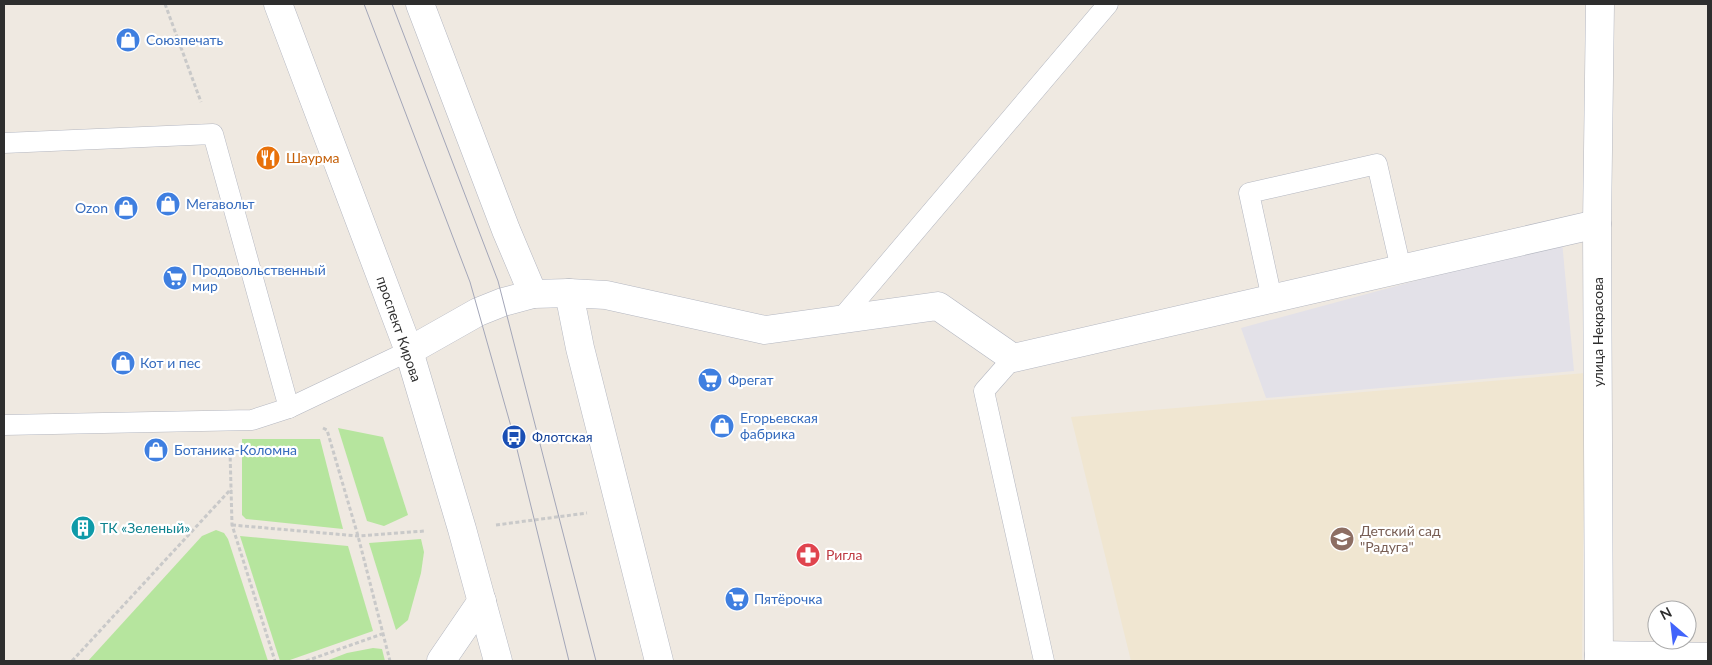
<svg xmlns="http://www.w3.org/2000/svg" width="1712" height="665" viewBox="0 0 1712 665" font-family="Lato,sans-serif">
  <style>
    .industrial { fill: #e3e1e8 }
    .education { fill: #f0e6d1 }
    .green { fill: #b6e59e }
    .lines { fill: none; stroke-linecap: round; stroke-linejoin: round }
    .lane-casing { stroke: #b4b7c1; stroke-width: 21 }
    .street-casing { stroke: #b4b7c1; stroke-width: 29 }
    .secondary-casing { stroke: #b4b7c1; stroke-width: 29 }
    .path { stroke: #c9c9c9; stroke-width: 3; stroke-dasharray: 4 2.5; stroke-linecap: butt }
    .lane { stroke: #fff; stroke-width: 20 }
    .street { stroke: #fff; stroke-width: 28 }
    .secondary { stroke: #fff; stroke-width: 28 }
    .tram { stroke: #a3a6b8; stroke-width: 1 }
    .labels { text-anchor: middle; stroke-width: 4.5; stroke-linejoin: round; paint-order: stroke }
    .shop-label { font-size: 14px; fill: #366cbe; stroke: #fff; text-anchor: start }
    .food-label { font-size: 14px; fill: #c56008; stroke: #fff; text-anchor: start }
    .street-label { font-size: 14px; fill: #2e2e2e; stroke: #fff }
    .transit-label { font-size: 14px; fill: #164399; stroke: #fff; text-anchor: start }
    .culture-label { font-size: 14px; fill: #0d838f; stroke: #fff; text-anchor: start }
    .education-label { font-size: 14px; fill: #785e54; stroke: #fff; text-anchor: start }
    .health-label { font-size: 14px; fill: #be3a42; stroke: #fff; text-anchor: start }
  </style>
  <rect width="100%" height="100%" fill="#efe9e1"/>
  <!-- industrial -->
  <polygon class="industrial" points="1562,241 1574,371 1266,398 1241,328"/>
  <!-- education -->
  <polygon class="education" points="1585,373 1582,661 1131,661 1071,417"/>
  <!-- green -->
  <g class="green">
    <polygon points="338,428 383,437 408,515 384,526 367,521"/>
    <polygon points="242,439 320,439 343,529 246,519 242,515"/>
    <polygon points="216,530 224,533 228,539 268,661 88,661 202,536"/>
    <polygon points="240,536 348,546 373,631 287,661 280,661"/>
    <polygon points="421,539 424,552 421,573 408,620 396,630 369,543"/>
    <polygon points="373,648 382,649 385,661 326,661 347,653"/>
  </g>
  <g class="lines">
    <defs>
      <g id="lane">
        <polyline points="4,143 213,134 289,408"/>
        <polyline points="1272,299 1249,193 1377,164 1401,269"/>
        <polyline points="840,320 1108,4"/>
        <polyline points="1013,358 984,391 1044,661"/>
        <polyline points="4,425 252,420 289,408 409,351"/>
      </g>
      <g id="street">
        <polyline points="420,4 506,230 533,294"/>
        <polyline points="569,293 580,348 659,661"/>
        <polyline points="409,351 478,312 503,302 533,294 569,293 606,295 765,330 938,306 1013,358 1597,224"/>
        <polyline points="1599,655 1708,657"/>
        <polyline points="441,661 482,601"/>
        <polyline points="1599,661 1597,224 1600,4"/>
      </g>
      <polyline id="secondary" points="278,4 409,351 462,529 498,661"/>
    </defs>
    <!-- lane casing -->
    <use href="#lane" class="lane-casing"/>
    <!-- street casing -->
    <use href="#street" class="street-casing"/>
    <!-- secondary casing -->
    <use href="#secondary" class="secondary-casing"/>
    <!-- path -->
    <g class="path">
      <polyline points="165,4 201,102"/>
      <polyline points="323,428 327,430 358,536 390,661"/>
      <polyline points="230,451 232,525 275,661"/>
      <polyline points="232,525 358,536 425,531"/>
      <polyline points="496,525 587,513"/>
      <polyline points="72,661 231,489"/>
      <polyline points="306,661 382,634"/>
    </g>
    <!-- lane -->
    <use href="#lane" class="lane"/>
    <!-- street -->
    <use href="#street" class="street"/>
    <!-- secondary -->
    <use href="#secondary" class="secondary"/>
    <!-- tram -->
    <g class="tram">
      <polyline points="364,4 470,282 514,437 569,661"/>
      <polyline points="392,4 498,281 596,661"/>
    </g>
  </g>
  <!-- icons -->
  <defs>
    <symbol id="shop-disc" viewBox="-11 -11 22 22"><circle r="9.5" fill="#3f7fe0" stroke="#fff"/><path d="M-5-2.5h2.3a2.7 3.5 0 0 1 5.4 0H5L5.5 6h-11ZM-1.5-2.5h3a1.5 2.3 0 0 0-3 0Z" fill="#fff"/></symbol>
    <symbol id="restaurant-disc" viewBox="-11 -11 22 22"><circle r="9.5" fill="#e8710a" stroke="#fff"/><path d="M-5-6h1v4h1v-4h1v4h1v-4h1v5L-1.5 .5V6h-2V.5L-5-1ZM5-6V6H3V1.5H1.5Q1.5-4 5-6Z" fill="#fff"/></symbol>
    <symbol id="supermarket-disc" viewBox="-11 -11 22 22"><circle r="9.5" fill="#3f7fe0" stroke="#fff"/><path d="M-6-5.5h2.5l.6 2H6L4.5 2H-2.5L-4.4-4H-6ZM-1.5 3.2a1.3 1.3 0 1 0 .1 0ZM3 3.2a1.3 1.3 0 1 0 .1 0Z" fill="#fff"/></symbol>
    <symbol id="bus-disc" viewBox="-11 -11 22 22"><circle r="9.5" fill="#1a4fb4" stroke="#fff"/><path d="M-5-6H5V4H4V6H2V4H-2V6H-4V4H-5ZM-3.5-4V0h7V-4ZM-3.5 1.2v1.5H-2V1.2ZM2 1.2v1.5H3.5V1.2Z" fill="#fff"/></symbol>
    <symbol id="building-disc" viewBox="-11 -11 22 22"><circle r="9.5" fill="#0f9aa8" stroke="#fff"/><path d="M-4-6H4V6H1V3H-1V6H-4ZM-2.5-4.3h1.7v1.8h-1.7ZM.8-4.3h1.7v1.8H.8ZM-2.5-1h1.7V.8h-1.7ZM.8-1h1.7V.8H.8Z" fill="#fff"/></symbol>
    <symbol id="school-disc" viewBox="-11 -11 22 22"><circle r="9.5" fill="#8d6e63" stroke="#fff"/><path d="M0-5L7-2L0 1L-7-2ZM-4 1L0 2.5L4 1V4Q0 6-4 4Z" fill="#fff"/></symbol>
    <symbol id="pharmacy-disc" viewBox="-11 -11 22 22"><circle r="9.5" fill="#e0444e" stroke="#fff"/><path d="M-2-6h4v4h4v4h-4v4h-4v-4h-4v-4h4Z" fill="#fff"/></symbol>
  </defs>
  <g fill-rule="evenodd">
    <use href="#shop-disc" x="114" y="26" width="28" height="28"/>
    <use href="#restaurant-disc" x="254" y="144" width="28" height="28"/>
    <use href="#shop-disc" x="154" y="190" width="28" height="28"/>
    <use href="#shop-disc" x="112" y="194" width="28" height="28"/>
    <use href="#supermarket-disc" x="161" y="264" width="28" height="28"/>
    <use href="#shop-disc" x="109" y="349" width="28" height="28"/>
    <use href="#supermarket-disc" x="696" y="366" width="28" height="28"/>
    <use href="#shop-disc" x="708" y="412" width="28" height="28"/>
    <use href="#bus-disc" x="500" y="423" width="28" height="28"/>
    <use href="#shop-disc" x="142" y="436" width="28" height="28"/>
    <use href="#building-disc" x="69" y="514" width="28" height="28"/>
    <use href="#school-disc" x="1328" y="525" width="28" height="28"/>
    <use href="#pharmacy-disc" x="794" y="541" width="28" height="28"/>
    <use href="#supermarket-disc" x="723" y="585" width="28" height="28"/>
  </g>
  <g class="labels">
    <!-- shop labels -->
    <g class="shop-label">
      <text x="146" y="45">Союзпечать</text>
      <text x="186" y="209">Мегавольт</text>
      <text x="108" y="213" text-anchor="end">Ozon</text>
      <text x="192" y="275">Продовольственный<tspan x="192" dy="16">мир</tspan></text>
      <text x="140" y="368">Кот и пес</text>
      <text x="728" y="385">Фрегат</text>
      <text x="740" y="423">Егорьевская<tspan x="740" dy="16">фабрика</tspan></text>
      <text x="174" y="455">Ботаника-Коломна</text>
      <text x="754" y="604">Пятёрочка</text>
    </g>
    <!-- food labels -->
    <g class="food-label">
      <text x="286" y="163">Шаурма</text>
    </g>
    <!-- street labels -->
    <g class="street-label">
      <text transform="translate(399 329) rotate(71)" y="5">проспект Кирова</text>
      <text transform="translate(1598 332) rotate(-90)" y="5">улица Некрасова</text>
    </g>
    <!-- transit labels -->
    <g class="transit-label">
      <text x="532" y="442">Флотская</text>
    </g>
    <!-- culture labels -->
    <g class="culture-label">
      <text x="100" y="533">ТК «Зеленый»</text>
    </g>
    <!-- education labels -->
    <g class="education-label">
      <text x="1360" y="536">Детский сад<tspan x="1360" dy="16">"Радуга"</tspan></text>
    </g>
    <!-- health labels -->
    <g class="health-label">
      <text x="826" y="560">Ригла</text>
    </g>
  </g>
  <!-- border -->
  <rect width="1712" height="665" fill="none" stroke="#2e2e2e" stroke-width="10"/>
  <!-- north arrow -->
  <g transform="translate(1672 625) rotate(332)"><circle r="24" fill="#ffffff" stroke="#ababab"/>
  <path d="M0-4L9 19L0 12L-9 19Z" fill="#4264fb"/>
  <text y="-8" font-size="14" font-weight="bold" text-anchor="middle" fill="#2e2e2e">N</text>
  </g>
</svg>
